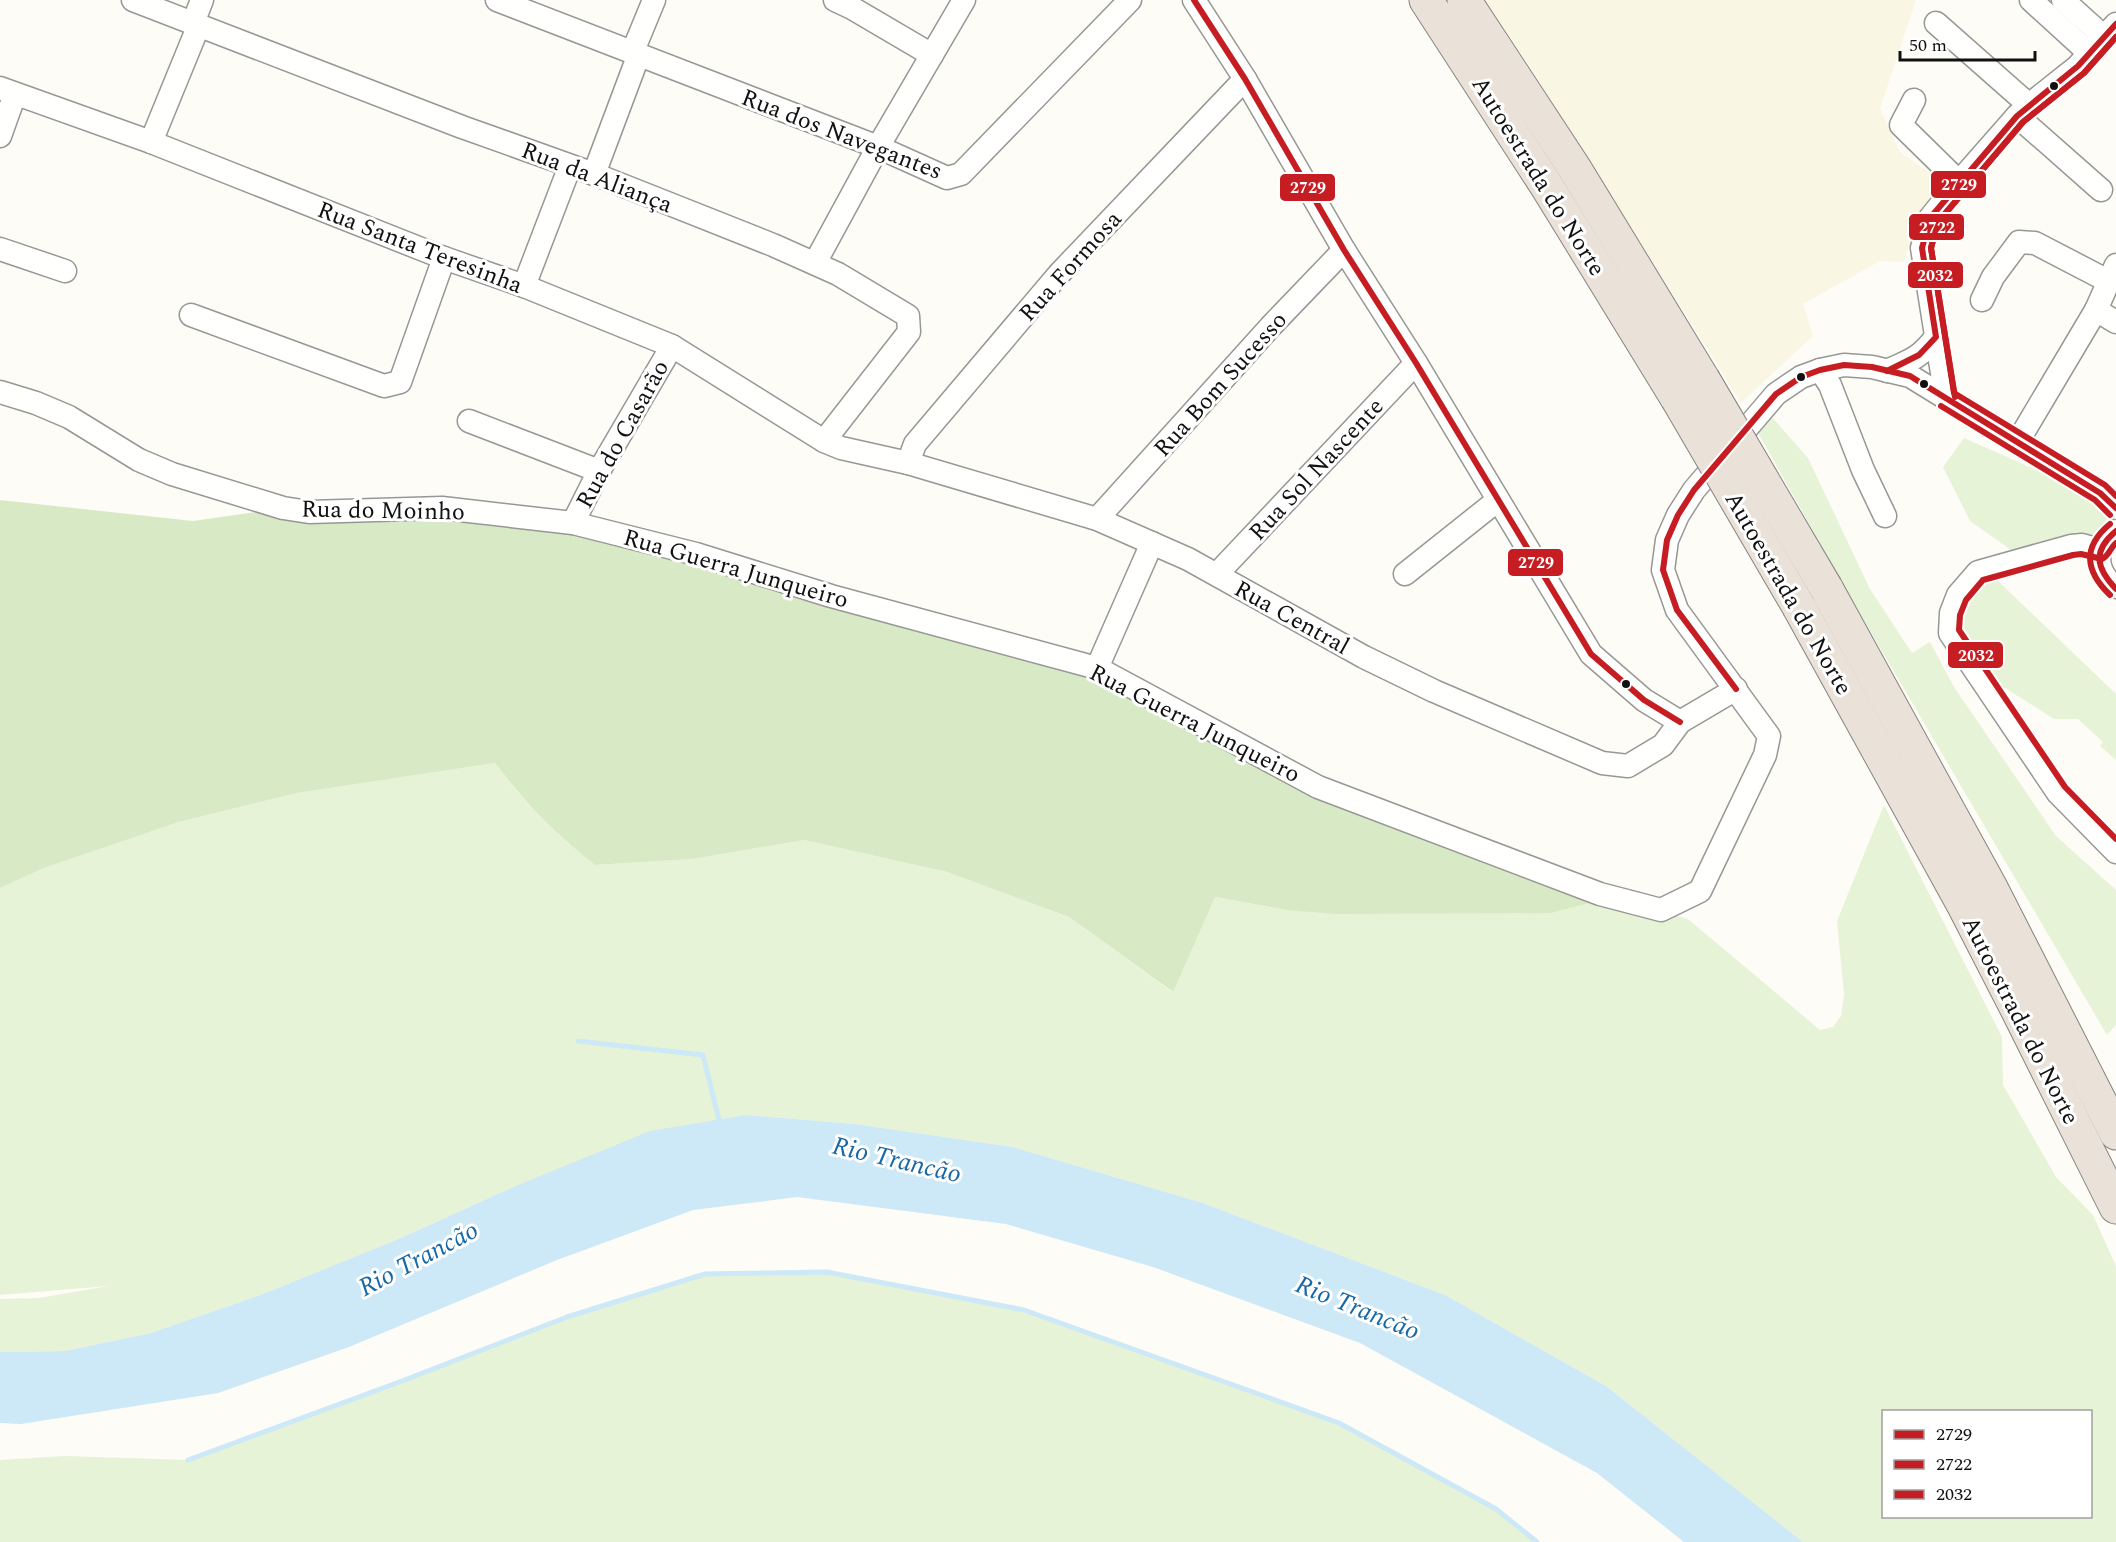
<svg xmlns="http://www.w3.org/2000/svg" width="2116" height="1542" viewBox="0 0 2116 1542" font-family="Spectral,serif">
  <style>
    .farmland { fill: #f9f7e4 }
    .green { fill: #e7f3d7; fill-rule: evenodd }
    .forest { fill: #d8eac5 }
    .water { fill: #cde8f7 }
    .lines { fill: none; stroke-linecap: round; stroke-linejoin: round }
    .stream { stroke: #cde8f7; stroke-width: 5 }
    .minor-casing { stroke: #979795; stroke-width: 25 }
    .highway-casing { stroke: #858482; stroke-width: 35 }
    .minor { stroke: #fffffe; stroke-width: 22 }
    .highway { stroke: #eae1d8; stroke-width: 33 }
    .highway-bridge-casing { stroke: #858482; stroke-width: 35; stroke-linecap: butt }
    .highway-bridge { stroke: #eae1d8; stroke-width: 33 }
    .bus-1-casing { stroke: #fff; stroke-width: 10 }
    .bus-2-casing { stroke: #fff; stroke-width: 10 }
    .bus-3-casing { stroke: #fff; stroke-width: 10 }
    .bus-1 { stroke: #c61d23; stroke-width: 6 }
    .bus-2 { stroke: #c61d23; stroke-width: 6 }
    .bus-3 { stroke: #c61d23; stroke-width: 6 }
    .bus-dot { fill: #111; stroke: #fff; stroke-width: 2 }
    .labels { text-anchor: middle; stroke-width: 6; stroke-linejoin: round; paint-order: stroke }
    .street-label { font-size: 24px; fill: #111; stroke: #fff }
    .water-label { font-size: 26px; font-style: italic; fill: #1768a6; stroke: #fff }
    .line-badge { stroke: #fff; stroke-width: 2 }
    .badge-label { font-size: 16px; text-anchor: middle; font-weight: bold; fill: #fff }
  </style>
  <rect width="100%" height="100%" fill="#fdfcf7"/>
  <!-- farmland -->
  <polygon class="farmland" points="1485,0 1916,0 1880,109 1900,152 1939,179 1903,262 1880,261 1803,304 1813,336 1741,403 1534,73"/>
  <!-- green -->
  <g class="green">
    <polygon points="1771,416 1808,458 1870,589 1912,653 1930,642 1954,687 2056,836 2116,890 2116,1025 2107,1035 1849,595 1757,431"/>
    <polygon points="1964,438 2084,491 2107,509 2108,518 2099,533 2014,552 1970,521 1943,467"/>
    <polygon points="1996,579 2116,694 2116,760 2100,746 2103,742 2078,719 2054,719 1997,683 1955,627 1962,600 1985,583"/>
    <path d="M495 763C523 802 557 835 595 865L693 859 804 840 947 872 1069 917 1172 992 1214 897 1287 910 1600 894 1688 919 1820 1030 1833 1027 1841 1016 1844 995 1837 921 1884 805 2002 1037 2003 1085 2056 1177 2093 1215 2116 1266V1542H1803L1606 1386 1445 1295 1203 1203 1013 1147 855 1124 746 1115 511 1188 401 1238 263 1294 151 1333 65 1351 0 1352V1299L39 1298 108 1286 0 1295V888L44 868 179 822 297 793ZM1884 1412H2090V1516H1884Z"/>
    <polygon points="827,1272 1024,1310 1339,1423 1496,1509 1537,1542 0,1542 0,1460 64,1456 188,1460 402,1381 567,1317 705,1274"/>
  </g>
  <!-- forest -->
  <path class="forest" d="M0 500 193 521 283 508 573 523 1097 668 1318 787 1600 894 1589 903 1551 913 1335 914 1287 910 1215 897 1173 992 1069 917 947 872 804 840 693 859 595 865C556 835 524 802 495 763L297 793 179 822 44 868 0 888Z"/>
  <!-- water -->
  <polygon class="water" points="746,1115 855,1124 1013,1147 1203,1203 1445,1295 1606,1386 1803,1542 1684,1542 1597,1473 1360,1343 1153,1267 1006,1224 797,1197 693,1210 557,1260 349,1347 218,1393 21,1424 0,1423 0,1352 65,1351 151,1333 263,1294 401,1238 511,1188 650,1131"/>
  <g class="lines">
    <!-- stream -->
    <g class="stream">
      <polyline points="578,1041 703,1055 719,1120"/>
      <polyline points="188,1460 402,1381 567,1317 705,1274 827,1272 1024,1310 1339,1423 1496,1509 1537,1542"/>
    </g>
    <defs>
      <g id="minor">
        <polyline points="133,0 462,127 594,174 773,245 838,274 908,316 909,332 824,441"/>
        <polyline points="497,0 878,147 947,178 961,174 1130,0"/>
        <polyline points="835,0 852,8 932,55"/>
        <polyline points="1194,0 1245,79 1344,250 1416,363 1591,654 1644,700 1680,722"/>
        <polyline points="2031,0 2089,53"/>
        <polyline points="2063,0 2104,37"/>
        <polyline points="1936,23 2029,105"/>
        <polyline points="633,51 654,0"/>
        <polyline points="0,88 151,142 444,258 524,286 672,346 824,441 841,448 908,463 1097,519 1188,559 1364,657 1434,691 1602,763 1628,766 1663,745 1680,722 1736,689"/>
        <polyline points="1914,100 1901,125 1959,182"/>
        <polyline points="2017,116 2101,190"/>
        <polyline points="0,136 15,94"/>
        <polyline points="151,142 196,32 193,23 202,0"/>
        <polyline points="594,174 639,54"/>
        <polyline points="0,249 65,271"/>
        <polyline points="815,263 878,147 964,0"/>
        <polyline points="524,286 570,166"/>
        <polyline points="1982,300 1993,277 2019,242 2035,243 2108,281"/>
        <polyline points="2096,310 2116,322"/>
        <polyline points="191,315 384,386 400,382 444,258"/>
        <polyline points="1820,370 1830,385 1863,470 1885,516"/>
        <path d="M1887 371C1911 360 1919 359 1936 337"/>
        <polyline points="0,392 36,403 69,417 139,460 172,474 283,508 309,512 442,508 573,523 696,554 831,596 1097,668 1318,787 1600,894 1661,910 1700,891 1765,755 1769,736 1677,610 1663,570 1667,540 1678,515 1694,490 1776,394 1801,377 1820,370 1844,365 1872,367 1910,376 2100,493 2116,508"/>
        <polyline points="1946,398 1922,248 1930,218 1959,182 2017,116 2029,105 2078,66 2116,24"/>
        <polyline points="469,421 599,471"/>
        <polyline points="2017,443 2096,310 2116,265"/>
        <polyline points="908,463 915,444 1059,274 1245,79"/>
        <polyline points="1097,519 1271,326 1344,250"/>
        <polyline points="573,523 599,471 672,346"/>
        <path d="M2116 531C2093 546 2094 572 2116 587"/>
        <polyline points="2100,550 2082,545 2071,546 1978,572 1958,595 1951,613 1950,633 2058,793 2116,852"/>
        <polyline points="1217,574 1416,363"/>
        <polyline points="1405,574 1498,500"/>
        <polyline points="1097,668 1152,543"/>
      </g>
      <g id="highway">
        <polyline points="1426,0 1548,188 1677,398"/>
        <polyline points="1464,0 1575,169 1703,379"/>
        <polyline points="1826,588 1991,888 2116,1133"/>
        <polyline points="1799,607 1963,904 2018,1011 2116,1207"/>
      </g>
    </defs>
    <!-- minor casing -->
    <use href="#minor" class="minor-casing"/>
    <!-- highway casing -->
    <use href="#highway" class="highway-casing"/>
    <!-- minor -->
    <use href="#minor" class="minor"/>
    <!-- highway -->
    <use href="#highway" class="highway"/>
    <defs>
      <g id="highway-bridge">
        <polyline points="1703,379 1826,588"/>
        <polyline points="1677,398 1799,607"/>
      </g>
    </defs>
    <!-- highway-bridge casing -->
    <use href="#highway-bridge" class="highway-bridge-casing"/>
    <!-- highway-bridge -->
    <use href="#highway-bridge" class="highway-bridge"/>
    <defs>
      <g id="bus-1">
        <polyline points="1194,0 1245,79 1344,250 1416,363 1591,654 1644,700 1680,722"/>
        <polyline points="1887,371 1919,355 1936,337 1922,248 1930,218 2017,116 2078,66 2116,24"/>
        <path d="M2116 531C2092 551 2096 568 2116 589"/>
        <polyline points="1736,689 1677,610 1663,570 1667,540 1678,515 1694,490 1776,394 1801,377 1820,370 1844,365 1872,367 1910,376 2100,493 2116,508"/>
      </g>
      <g id="bus-2">
        <polyline points="1955,397 1931,248 1938,222 2023,122 2084,73 2116,37"/>
        <polyline points="1941,406 2095,500 2110,515"/>
        <path d="M2110 595C2085 571 2082 547 2110 524"/>
      </g>
      <g id="bus-3">
        <polyline points="2116,37 2084,73 2023,122 1938,222 1931,248 1954,393 2105,485 2116,496"/>
        <path d="M2116 543C2110 548 2109 556 2102 559L2081 554 2073 555 1983 580 1966 600 1960 615 1959 630 2065 787 2116 839"/>
      </g>
    </defs>
    <!-- bus-1 casing -->
    <use href="#bus-1" class="bus-1-casing"/>
    <!-- bus-2 casing -->
    <use href="#bus-2" class="bus-2-casing"/>
    <!-- bus-3 casing -->
    <use href="#bus-3" class="bus-3-casing"/>
    <!-- bus-1 -->
    <use href="#bus-1" class="bus-1"/>
    <!-- bus-2 -->
    <use href="#bus-2" class="bus-2"/>
    <!-- bus-3 -->
    <use href="#bus-3" class="bus-3"/>
  </g>
  <!-- markers -->
  <g class="bus-dot">
    <circle cx="2054" cy="86" r="5"/>
    <circle cx="1801" cy="377" r="5"/>
    <circle cx="1924" cy="384" r="5"/>
    <circle cx="1626" cy="684" r="5"/>
  </g>
  <g class="labels">
    <!-- street labels -->
    <g class="street-label">
      <text transform="translate(842 134) rotate(21)" y="8">Rua dos Navegantes</text>
      <text transform="translate(1539 176) rotate(58)" y="8">Autoestrada do Norte</text>
      <text transform="translate(597 177) rotate(21)" y="8">Rua da Aliança</text>
      <text transform="translate(420 247) rotate(21)" y="8">Rua Santa Teresinha</text>
      <text transform="translate(1070 266) rotate(-48)" y="8">Rua Formosa</text>
      <text transform="translate(1220 384) rotate(-48)" y="8">Rua Bom Sucesso</text>
      <text transform="translate(622 434) rotate(-61)" y="8">Rua do Casarão</text>
      <text transform="translate(1316 469) rotate(-47)" y="8">Rua Sol Nascente</text>
      <text transform="translate(383 510) rotate(1)" y="8">Rua do Moinho</text>
      <text transform="translate(736 568) rotate(16)" y="8">Rua Guerra Junqueiro</text>
      <text transform="translate(1789 593) rotate(60)" y="8">Autoestrada do Norte</text>
      <text transform="translate(1292 617) rotate(29)" y="8">Rua Central</text>
      <text transform="translate(1195 723) rotate(27)" y="8">Rua Guerra Junqueiro</text>
      <text transform="translate(2021 1020) rotate(63)" y="8">Autoestrada do Norte</text>
    </g>
    <!-- water labels -->
    <g class="water-label">
      <text transform="translate(897 1159) rotate(13)" y="9">Rio Trancão</text>
      <text transform="translate(418 1258) rotate(-28)" y="9">Rio Trancão</text>
      <text transform="translate(1358 1307) rotate(22)" y="9">Rio Trancão</text>
    </g>
  </g>
  <g class="line-badge">
    <rect x="1930" y="170" width="57" height="29" rx="6" fill="#c61d23"/>
    <rect x="1279" y="173" width="57" height="29" rx="6" fill="#c61d23"/>
    <rect x="1908" y="213" width="57" height="28" rx="6" fill="#c61d23"/>
    <rect x="1907" y="261" width="57" height="28" rx="6" fill="#c61d23"/>
    <rect x="1507" y="548" width="57" height="29" rx="6" fill="#c61d23"/>
    <rect x="1947" y="641" width="57" height="28" rx="6" fill="#c61d23"/>
  </g>
  <g class="badge-label">
    <text x="1959" y="190">2729</text>
    <text x="1308" y="193">2729</text>
    <text x="1937" y="233">2722</text>
    <text x="1935" y="281">2032</text>
    <text x="1536" y="568">2729</text>
    <text x="1976" y="661">2032</text>
  </g>
  <!-- legend -->
  <rect x="1882" y="1410" width="210" height="108" fill="#ffffff" stroke="#a0a0a0" stroke-width="1.5"/>
  <rect x="1894" y="1430" width="30" height="9" fill="#c61d23" stroke="#a0a0a0" stroke-width="1.5"/>
  <text x="1936" y="1440" font-size="18" fill="#111111">2729</text>
  <rect x="1894" y="1460" width="30" height="9" fill="#c61d23" stroke="#a0a0a0" stroke-width="1.5"/>
  <text x="1936" y="1470" font-size="18" fill="#111111">2722</text>
  <rect x="1894" y="1490" width="30" height="9" fill="#c61d23" stroke="#a0a0a0" stroke-width="1.5"/>
  <text x="1936" y="1500" font-size="18" fill="#111111">2032</text>
  <!-- scale -->
  <path d="M1900 51v9h135v-9" fill="none" stroke="#111111" stroke-width="3"/>
  <text x="1909" y="51" font-size="18" fill="#111111" stroke="#ffffff" stroke-width="4.5" paint-order="stroke">50 m</text>
</svg>
